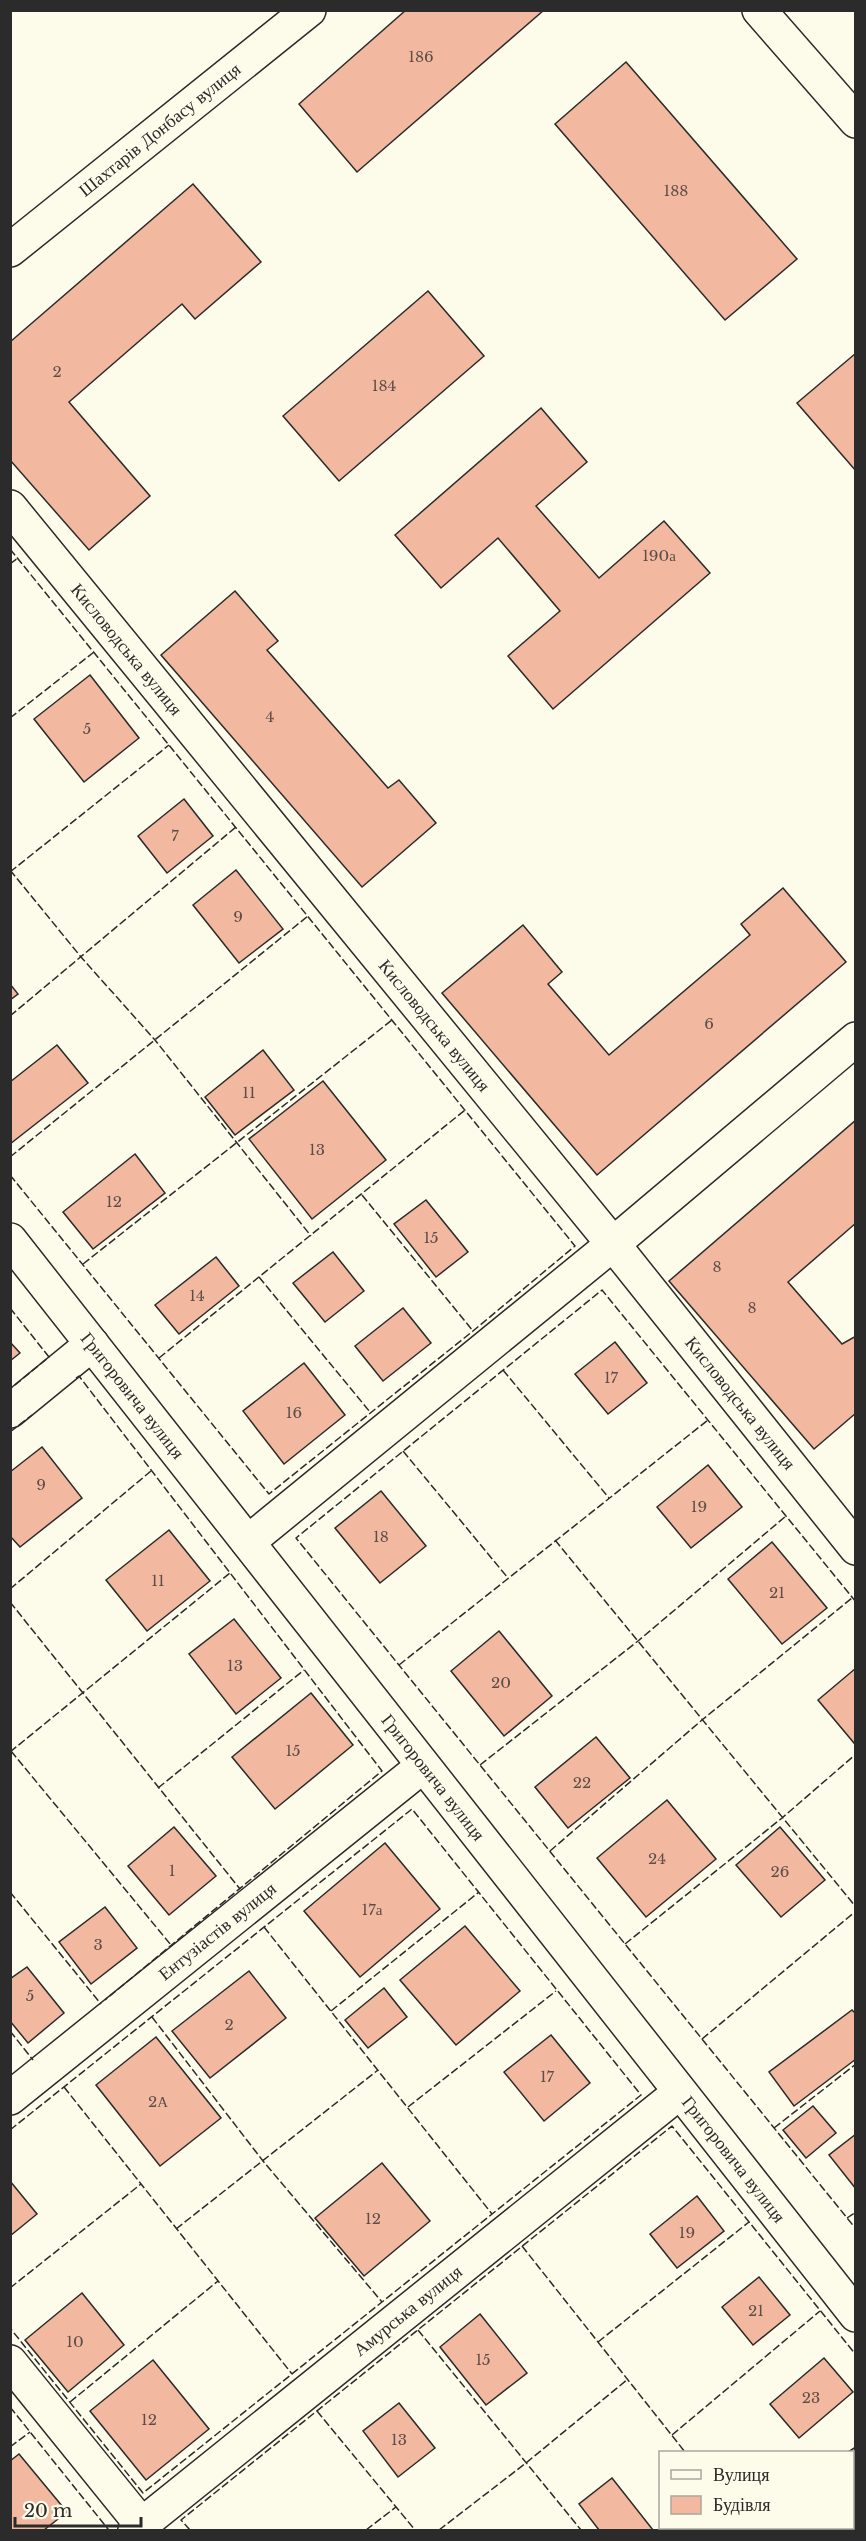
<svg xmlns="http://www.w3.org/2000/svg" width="866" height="2541" viewBox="0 0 866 2541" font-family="'Libre Baskerville',serif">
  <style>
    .building { fill: #f2b8a0; stroke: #2b2b2b; stroke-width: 1.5 }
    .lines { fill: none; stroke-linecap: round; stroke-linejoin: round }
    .street-casing { stroke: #2b2b2b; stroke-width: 36 }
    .secondary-casing { stroke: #2b2b2b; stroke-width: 36 }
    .street { stroke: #fdfbea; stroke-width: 33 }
    .secondary { stroke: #fdfbea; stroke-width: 33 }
    .fence { stroke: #2b2b2b; stroke-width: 1.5; stroke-dasharray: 8 3; stroke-linecap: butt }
    .labels { text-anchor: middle; stroke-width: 4.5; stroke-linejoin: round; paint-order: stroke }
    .number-label { font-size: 15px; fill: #5d4e48 }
    .street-label { font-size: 18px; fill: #2b2b2b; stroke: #fdfbea }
  </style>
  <rect width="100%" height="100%" fill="#fdfbea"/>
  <!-- building -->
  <g class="building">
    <polygon points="406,10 544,10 357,172 299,104"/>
    <polygon points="626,62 797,259 725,320 555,124"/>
    <polygon points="193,184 261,262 195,319 182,304 69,402 150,496 89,550 10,460 10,342"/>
    <polygon points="428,291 484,356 339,481 283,416"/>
    <polygon points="856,353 856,471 797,403"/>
    <polygon points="541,408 587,462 536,506 599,578 664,521 710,573 553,709 508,656 560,611 498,538 441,588 395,535"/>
    <polygon points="235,591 278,641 267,650 388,788 399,780 436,823 362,887 161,655"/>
    <polygon points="90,675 139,738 84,782 34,719"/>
    <polygon points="184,799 213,836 167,873 138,836"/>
    <polygon points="236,870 283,929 239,963 193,905"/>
    <polygon points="783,888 846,962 597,1175 442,993 523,925 562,972 548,984 609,1055 750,935 741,924"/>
    <polygon points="10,984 18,994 10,1000"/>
    <polygon points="57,1045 88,1083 10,1144 10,1082"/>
    <polygon points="263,1050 294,1090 235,1135 205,1097"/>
    <polygon points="323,1081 386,1160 312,1219 249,1139"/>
    <polygon points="856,1120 856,1223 788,1282 842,1344 856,1336 856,1413 814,1449 669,1281"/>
    <polygon points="135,1154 165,1193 93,1249 63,1212"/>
    <polygon points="426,1200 468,1252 436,1277 394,1224"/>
    <polygon points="333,1252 364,1291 325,1322 293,1283"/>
    <polygon points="216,1257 239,1286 179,1334 155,1305"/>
    <polygon points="403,1308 431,1343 383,1381 355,1346"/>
    <polygon points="10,1342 20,1353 10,1361"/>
    <polygon points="615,1342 647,1383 608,1414 575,1374"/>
    <polygon points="304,1363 345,1415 284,1464 243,1411"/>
    <polygon points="42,1447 82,1498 20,1547 10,1536 10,1472"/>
    <polygon points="708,1465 742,1507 691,1548 657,1507"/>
    <polygon points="381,1491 426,1546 380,1583 335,1528"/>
    <polygon points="169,1530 210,1581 147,1631 106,1580"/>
    <polygon points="772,1542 827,1608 782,1644 728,1579"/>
    <polygon points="234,1619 281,1678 236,1714 189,1654"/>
    <polygon points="499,1631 552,1696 504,1736 451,1671"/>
    <polygon points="856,1668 856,1742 854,1743 818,1700"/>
    <polygon points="311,1693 353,1745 275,1809 232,1757"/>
    <polygon points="596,1737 630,1778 568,1828 535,1787"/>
    <polygon points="667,1800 716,1859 646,1917 597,1858"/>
    <polygon points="174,1827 216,1876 169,1915 128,1866"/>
    <polygon points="780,1827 825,1880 781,1917 736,1865"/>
    <polygon points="385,1843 440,1909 360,1977 304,1911"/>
    <polygon points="105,1907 137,1948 91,1984 59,1942"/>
    <polygon points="465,1926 520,1991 456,2045 400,1980"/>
    <polygon points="27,1967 64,2013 28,2043 10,2021 10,1979"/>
    <polygon points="249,1971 286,2018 210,2078 172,2031"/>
    <polygon points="384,1988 407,2017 368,2048 345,2020"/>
    <polygon points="852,2010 856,2014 856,2059 794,2106 769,2072"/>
    <polygon points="551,2035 590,2083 544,2121 504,2072"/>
    <polygon points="156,2037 221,2118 160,2166 96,2085"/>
    <polygon points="813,2106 836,2133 806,2158 783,2130"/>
    <polygon points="856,2134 856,2189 829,2155"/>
    <polygon points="382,2163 430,2221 364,2276 315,2218"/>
    <polygon points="10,2181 37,2214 10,2236"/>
    <polygon points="697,2196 724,2231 677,2268 650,2234"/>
    <polygon points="759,2277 790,2315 753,2345 722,2307"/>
    <polygon points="82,2293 124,2345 68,2392 25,2340"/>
    <polygon points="480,2314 527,2373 486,2405 440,2347"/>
    <polygon points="824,2358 853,2392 799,2438 770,2404"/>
    <polygon points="153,2360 209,2429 146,2480 90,2411"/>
    <polygon points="399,2403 435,2448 398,2477 363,2431"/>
    <polygon points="19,2454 67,2512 44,2530 10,2530 10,2461"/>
    <polygon points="612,2478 653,2530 599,2530 579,2504"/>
  </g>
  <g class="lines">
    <defs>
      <g id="street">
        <path id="s1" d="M10 507 613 1244 856 1548"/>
        <path id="s2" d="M10 1240 856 2315"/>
        <polyline points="10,1411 92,1344"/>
        <polyline points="248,1542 613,1244 856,1039"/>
        <path id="s3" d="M10 2098 423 1766"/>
        <polyline points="10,2362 146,2530"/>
        <polyline points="852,2478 856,2475"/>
        <path id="s4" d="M135 2530 680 2092"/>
        <polyline points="787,2530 790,2528"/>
      </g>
      <g id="secondary">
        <polyline points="759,10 856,121"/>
        <path id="s5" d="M10 250 309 10"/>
      </g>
    </defs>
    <!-- street casing -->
    <use href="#street" class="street-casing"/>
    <!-- secondary casing -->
    <use href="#secondary" class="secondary-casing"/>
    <!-- street -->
    <use href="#street" class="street"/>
    <!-- secondary -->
    <use href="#secondary" class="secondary"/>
    <!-- fence -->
    <g class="fence">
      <polyline points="10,549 575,1246 473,1331 269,1494 10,1175"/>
      <polyline points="10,564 18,558"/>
      <polyline points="10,718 94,652"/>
      <polyline points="10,870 81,957 155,1040 311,1236"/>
      <polyline points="10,872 169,745"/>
      <polyline points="10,1016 236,827"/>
      <polyline points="10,1157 308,916"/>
      <polyline points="362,1195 473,1331"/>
      <polyline points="83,1264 392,1020"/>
      <polyline points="259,1277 370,1412"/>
      <polyline points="10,1308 49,1357 10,1389"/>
      <polyline points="159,1358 465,1110"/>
      <polyline points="503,1370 609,1498"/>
      <polyline points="76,1378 79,1376 382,1771 105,2000"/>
      <polyline points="10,1432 32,1415"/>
      <polyline points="403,1451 508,1578"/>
      <polyline points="555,1540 856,1907"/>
      <polyline points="10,1589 151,1471"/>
      <polyline points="10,1602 240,1889"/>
      <polyline points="856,1602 602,1290 296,1538 856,2229"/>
      <polyline points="399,1665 708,1420"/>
      <polyline points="11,1751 171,1945"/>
      <polyline points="10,1752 230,1573"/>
      <polyline points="480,1765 638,1641 786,1516"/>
      <polyline points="158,1788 304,1670"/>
      <polyline points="550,1851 702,1720 852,1598"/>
      <polyline points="10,1892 101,2004"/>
      <polyline points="264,1927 492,2214"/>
      <polyline points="625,1944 782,1818 856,1754"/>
      <polyline points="331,2011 479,1892"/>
      <polyline points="152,2017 263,2161 382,2302"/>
      <polyline points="10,2031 33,2060"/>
      <polyline points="702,2039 856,1911"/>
      <polyline points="64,2087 292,2374"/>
      <polyline points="408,2107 556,1991"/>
      <polyline points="774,2128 856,2064"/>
      <polyline points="10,2130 412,1809 641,2095 143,2493 10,2328"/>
      <polyline points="847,2218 856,2212"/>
      <polyline points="176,2229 378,2070"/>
      <polyline points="522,2246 685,2452"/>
      <polyline points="10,2288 141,2184"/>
      <polyline points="418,2330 581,2530"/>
      <polyline points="598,2342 749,2222"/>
      <polyline points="70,2402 218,2281"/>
      <polyline points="10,2407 108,2529 106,2530"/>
      <polyline points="317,2411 415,2530"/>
      <polyline points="672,2435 820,2311"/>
      <polyline points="10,2447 30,2432"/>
      <polyline points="848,2452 856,2447"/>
      <polyline points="745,2528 748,2530"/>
      <polyline points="190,2530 181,2520 672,2126 856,2355"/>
      <polyline points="366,2530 396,2507"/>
      <polyline points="439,2530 526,2463 628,2379"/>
      <polyline points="752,2530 756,2528"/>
    </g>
  </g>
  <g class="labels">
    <!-- number labels -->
    <g class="number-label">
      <text x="421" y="62">186</text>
      <text x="676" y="196">188</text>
      <text x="57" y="377">2</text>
      <text x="384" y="391">184</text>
      <text x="659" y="561">190а</text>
      <text x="270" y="722">4</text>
      <text x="87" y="734">5</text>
      <text x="175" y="841">7</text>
      <text x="238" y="922">9</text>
      <text x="709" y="1029">6</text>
      <text x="249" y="1098">11</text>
      <text x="317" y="1155">13</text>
      <text x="114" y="1207">12</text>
      <text x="431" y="1243">15</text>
      <text x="717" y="1272">8</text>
      <text x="197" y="1301">14</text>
      <text x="752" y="1313">8</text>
      <text x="611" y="1383">17</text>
      <text x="294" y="1418">16</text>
      <text x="41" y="1490">9</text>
      <text x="699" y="1512">19</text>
      <text x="381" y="1542">18</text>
      <text x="158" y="1586">11</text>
      <text x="777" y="1598">21</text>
      <text x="235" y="1671">13</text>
      <text x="501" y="1688">20</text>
      <text x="293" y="1756">15</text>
      <text x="582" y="1788">22</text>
      <text x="657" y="1864">24</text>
      <text x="172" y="1876">1</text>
      <text x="780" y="1877">26</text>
      <text x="372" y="1915">17а</text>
      <text x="98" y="1950">3</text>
      <text x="30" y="2001">5</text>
      <text x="229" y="2030">2</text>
      <text x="547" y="2082">17</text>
      <text x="158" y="2107">2А</text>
      <text x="373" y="2224">12</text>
      <text x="687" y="2238">19</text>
      <text x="756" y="2316">21</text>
      <text x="75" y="2347">10</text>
      <text x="483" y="2365">15</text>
      <text x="811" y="2403">23</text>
      <text x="149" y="2425">12</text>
      <text x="399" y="2445">13</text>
    </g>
    <!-- street labels -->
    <g class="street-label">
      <text dy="6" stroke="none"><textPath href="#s5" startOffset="192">Шахтарів Донбасу вулиця</textPath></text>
      <text dy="6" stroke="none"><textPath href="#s1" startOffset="184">Кисловодська вулиця</textPath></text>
      <text dy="6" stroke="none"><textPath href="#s1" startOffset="670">Кисловодська вулиця</textPath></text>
      <text dy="6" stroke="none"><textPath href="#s2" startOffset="198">Григоровича вулиця</textPath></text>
      <text dy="6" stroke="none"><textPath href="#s1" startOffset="1156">Кисловодська вулиця</textPath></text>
      <text dy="6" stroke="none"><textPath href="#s2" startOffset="684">Григоровича вулиця</textPath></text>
      <text dy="6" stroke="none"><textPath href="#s3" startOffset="266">Ентузіастів вулиця</textPath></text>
      <text dy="6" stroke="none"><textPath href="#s2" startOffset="1170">Григоровича вулиця</textPath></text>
      <text dy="6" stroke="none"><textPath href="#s4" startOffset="350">Амурська вулиця</textPath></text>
    </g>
  </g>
  <!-- border -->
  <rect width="866" height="2541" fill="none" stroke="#2b2b2b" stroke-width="24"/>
  <!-- legend -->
  <rect x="659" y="2451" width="195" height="78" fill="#fdfbea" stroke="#a9a89e" stroke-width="1.5"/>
  <rect x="671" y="2470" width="30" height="9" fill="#fdfbea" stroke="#a9a89e" stroke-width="1.5"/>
  <text x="713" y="2481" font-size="18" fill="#2b2b2b">Вулиця</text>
  <rect x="671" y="2496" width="30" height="18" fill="#f2b8a0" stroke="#a9a89e" stroke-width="1.5"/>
  <text x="713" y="2511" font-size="18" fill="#2b2b2b">Будівля</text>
  <!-- scale -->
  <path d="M15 2517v9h126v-9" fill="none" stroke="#2b2b2b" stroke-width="3"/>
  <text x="24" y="2517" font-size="18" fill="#2b2b2b" stroke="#fdfbea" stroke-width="4.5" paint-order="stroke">20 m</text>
</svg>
